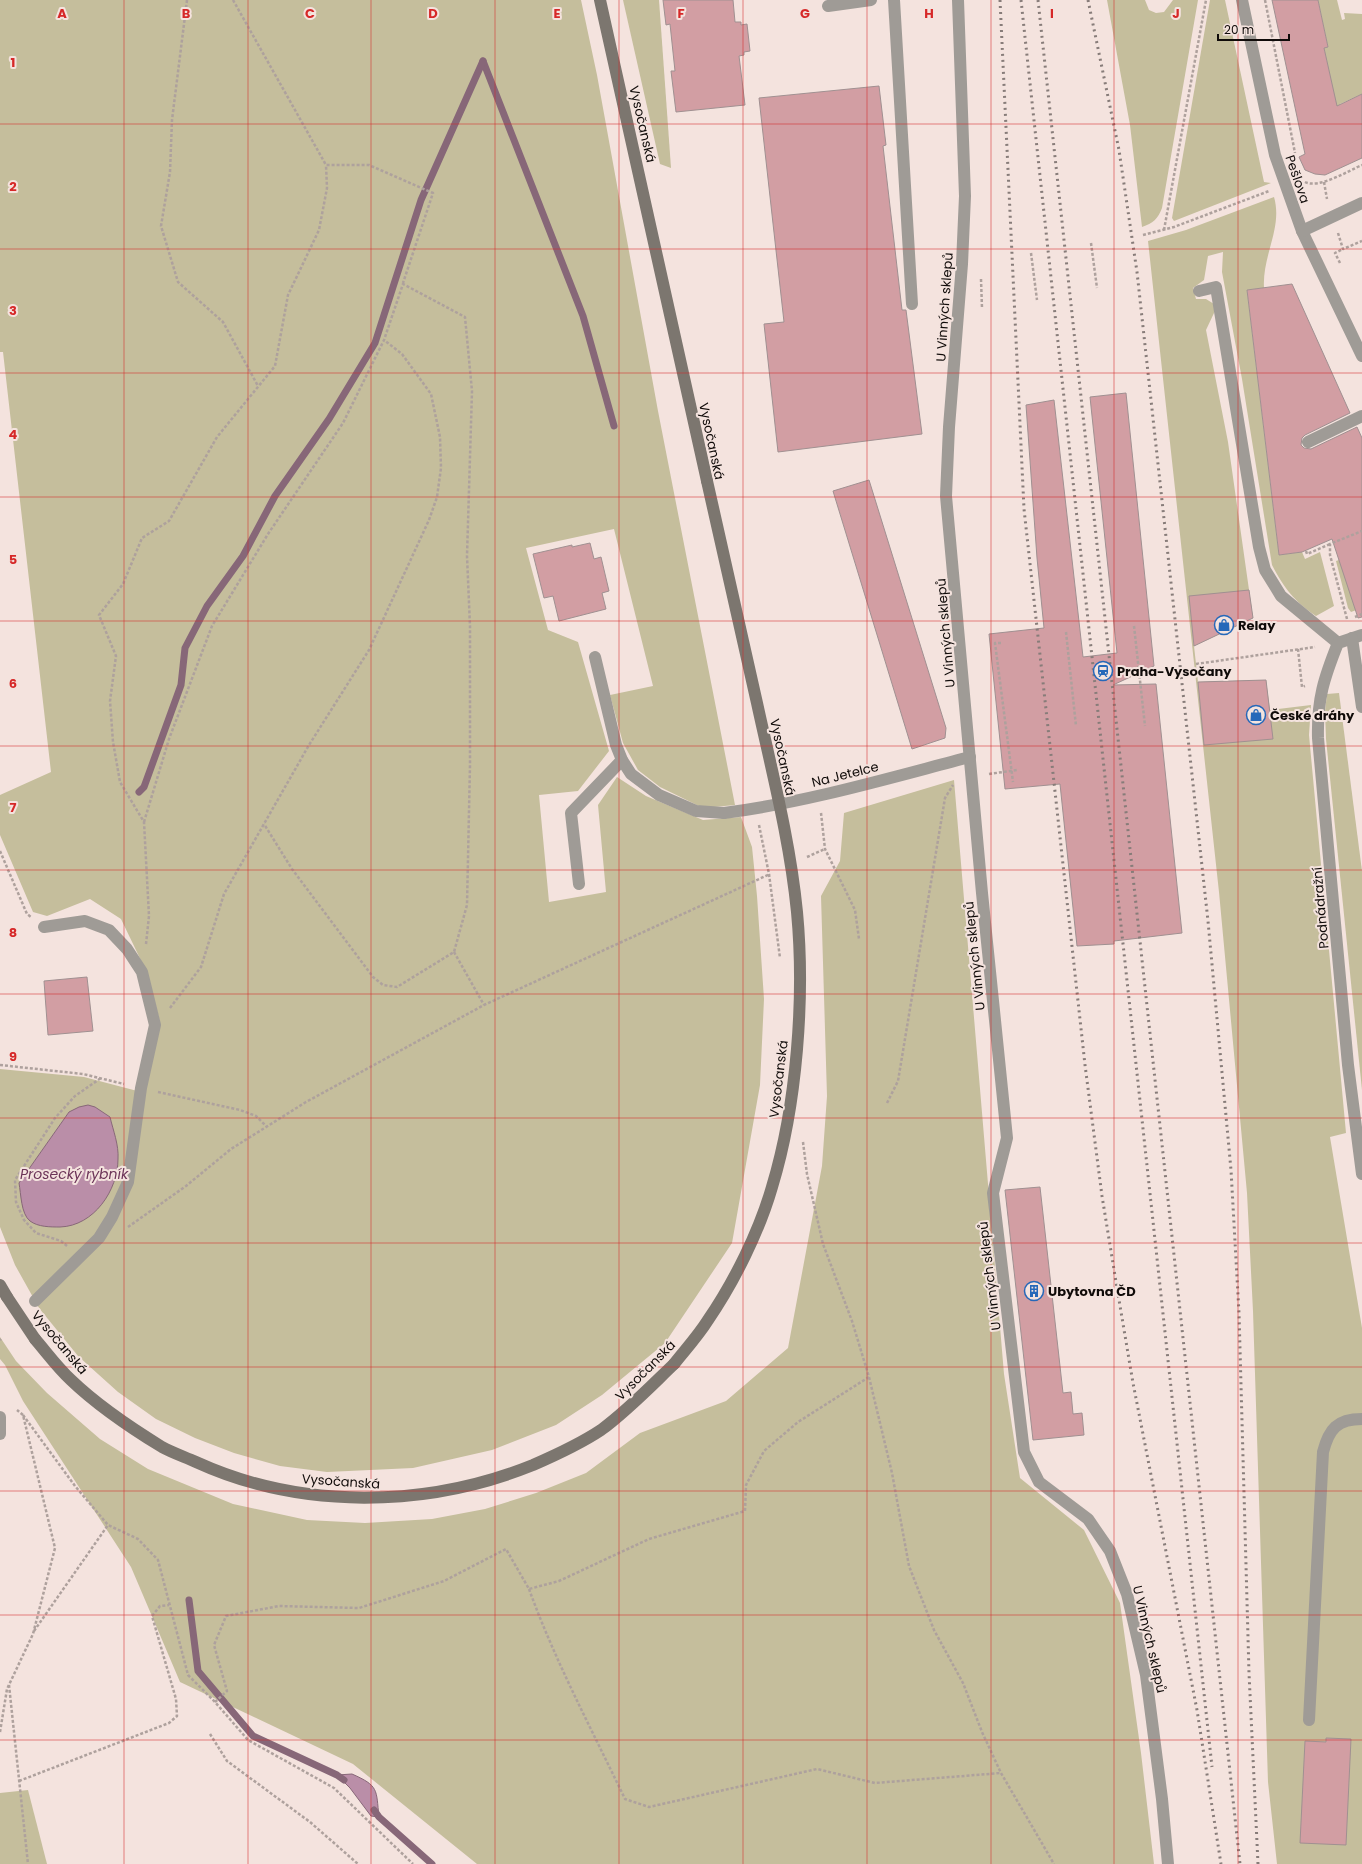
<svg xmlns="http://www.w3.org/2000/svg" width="1362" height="1864" viewBox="0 0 1362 1864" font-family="Poppins,sans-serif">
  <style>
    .green { fill: #c5be9c; fill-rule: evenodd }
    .water { fill: #ba8ea8; stroke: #876778 }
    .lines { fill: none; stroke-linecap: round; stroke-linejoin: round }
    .stream { stroke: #876778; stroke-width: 7 }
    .building { fill: #d29ea3; stroke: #a09091 }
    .path { stroke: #aea19d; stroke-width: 2.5; stroke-dasharray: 3 2; stroke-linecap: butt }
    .service { stroke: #9f9b96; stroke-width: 12 }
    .minor { stroke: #9f9b96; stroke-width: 12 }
    .secondary { stroke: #7c766f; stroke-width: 12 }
    .rail { stroke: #877c79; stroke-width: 3; stroke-dasharray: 2 4; stroke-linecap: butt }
    .secondary-bridge { stroke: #7c766f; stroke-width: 12 }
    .grid { fill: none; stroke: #d62828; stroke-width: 1; stroke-opacity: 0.55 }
    .labels { text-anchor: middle; stroke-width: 4; stroke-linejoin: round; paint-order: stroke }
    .street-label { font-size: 13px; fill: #100b09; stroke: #f4e3de }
    .poi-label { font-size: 13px; font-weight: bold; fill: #100b09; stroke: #f4e3de; text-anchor: start }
    .water-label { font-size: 14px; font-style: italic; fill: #6c3458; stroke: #f4e3de }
    .grid-label { font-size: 13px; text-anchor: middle; font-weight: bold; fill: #d62828; stroke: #f4e3de; stroke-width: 4; stroke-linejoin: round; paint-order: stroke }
  </style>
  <rect width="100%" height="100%" fill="#f4e3de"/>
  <!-- green -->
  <g class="green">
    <path d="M0 0H581L597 75 658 411 735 805 703 808 660 787 638 770 623 743 610 695 653 686 614 529 526 548 548 630 578 642 609 751 578 791 539 795 549 902 606 892 598 805 617 777 646 796 703 820 741 817 752 847 757 896 764 999 760 1085 732 1243 665 1343 602 1395 556 1425 492 1450 413 1468 327 1472 280 1466 234 1453 195 1438 156 1419 118 1392 78 1356 39 1308 15 1265 0 1227V1069L84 1077 145 1093 160 1022 148 975 121 919 90 899 47 916 33 912 0 835V795L51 772 3 352H0ZM95 1107 110 1117 117 1146 72 1225 55 1227 19 1183 69 1112Z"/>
    <polygon points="623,0 659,0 671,168 660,164"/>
    <path d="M1107 0H1145L1149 10 1156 13 1164 12 1173 0H1198L1162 208C1158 219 1153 223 1142 227L1130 125Z"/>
    <polygon points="1210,0 1225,0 1264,182 1271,183 1174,221 1172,218"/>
    <polygon points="1318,0 1337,0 1342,20 1345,19 1344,13 1362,14 1362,94 1340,104 1343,111 1337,114 1324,48 1328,47"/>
    <path d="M1274 197C1283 228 1262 255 1264 288L1247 290 1279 555 1302 552 1305 559 1320 552 1334 606 1316 616C1294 601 1284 588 1272 565L1242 379 1222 272 1223 252 1208 256 1204 280 1193 288 1196 299H1206L1214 304V313L1206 330 1228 442 1253 618 1194 646 1198 682 1266 680 1270 710 1311 705 1309 735 1346 1133 1330 1137 1362 1328V1864H1277L1268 1782 1253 1311 1247 1193 1219 892 1148 241 1186 230Z"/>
    <polygon points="1339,560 1362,608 1351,612 1348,608 1336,561"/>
    <polygon points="1339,693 1362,871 1362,1090 1326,739 1325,711 1327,694"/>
    <polygon points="954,780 1004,1374 1020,1478 1084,1530 1120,1603 1141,1753 1154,1864 477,1864 353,1764 180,1682 131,1567 23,1401 5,1365 0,1359 0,1337 16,1361 47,1393 100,1439 148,1469 233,1504 307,1520 365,1523 432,1519 485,1509 536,1493 586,1473 640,1433 726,1401 788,1348 822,1166 827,1096 821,896 840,861 844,813"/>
    <polygon points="28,1790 47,1864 0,1864 0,1793"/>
  </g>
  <!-- water -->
  <g class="water">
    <path d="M88 1105 95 1107 110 1117C113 1130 119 1145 118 1159 118 1190 94 1226 60 1227 50 1227 38 1227 30 1221 21 1214 21 1194 19 1183L69 1112 79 1107Z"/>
    <path d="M352 1774C379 1786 376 1789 379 1817L371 1816 350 1788 337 1775Z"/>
  </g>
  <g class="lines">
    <!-- stream -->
    <g class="stream">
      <polyline points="483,61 583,316 614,426"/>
      <polyline points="139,792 144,787 181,685 185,648 207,606 243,556 275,496 329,419 375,343 421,200 483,61"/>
      <polyline points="189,1600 198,1671 253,1736 337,1775 344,1780"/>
      <polyline points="374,1810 379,1817 432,1864"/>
    </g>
  </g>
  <!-- building -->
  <g class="building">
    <polygon points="663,0 733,0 735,22 741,22 741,25 747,24 750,51 744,52 744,55 739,56 745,105 676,112 671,71 675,71 670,24 666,25"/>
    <polygon points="1272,0 1318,0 1328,47 1324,48 1337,106 1362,94 1362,158 1325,175 1315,174 1305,170 1299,157 1305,154"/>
    <polygon points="879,86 886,145 883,146 902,310 906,310 922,434 778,452 764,324 784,322 759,98"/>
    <polygon points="1292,284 1350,413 1305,435 1302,438 1301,445 1304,448 1311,449 1357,427 1362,438 1362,617 1358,618 1332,539 1302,552 1279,555 1247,290"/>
    <polygon points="1126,393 1154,666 1113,685 1156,684 1182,933 1114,941 1114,944 1077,946 1060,784 1005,789 989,634 1044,628 1037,558 1026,405 1054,400 1083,657 1117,653 1090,397"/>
    <polygon points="869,480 946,728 945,738 912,749 833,491"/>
    <polygon points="590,543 594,559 601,557 609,591 602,593 606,609 559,621 553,596 544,598 533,554 572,545 572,547"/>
    <polygon points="1249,590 1253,618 1194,646 1189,596"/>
    <polygon points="1266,680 1273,739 1204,745 1198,682"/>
    <polygon points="87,977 93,1031 48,1035 44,981"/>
    <polygon points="1040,1187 1063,1393 1071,1392 1073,1414 1082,1413 1084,1435 1033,1440 1005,1190"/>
    <polygon points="1326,1738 1351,1739 1346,1845 1300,1843 1305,1741 1326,1742"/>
  </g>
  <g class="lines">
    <!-- path -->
    <g class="path">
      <polyline points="187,0 172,120 170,172 161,226 178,282 223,322 258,386"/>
      <polyline points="233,0 326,165 369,165 433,193 403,283"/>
      <polyline points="1265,0 1295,153"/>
      <path d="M1305 182C1319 189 1348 171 1362 165"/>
      <polyline points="1324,182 1327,199"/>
      <polyline points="1164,230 1206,0"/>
      <polyline points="1338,233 1343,249 1362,241"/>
      <polyline points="1143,235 1174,227 1269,191"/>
      <polyline points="1091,243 1097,288"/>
      <polyline points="1031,253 1037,300"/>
      <polyline points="1340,263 1335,253 1343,249"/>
      <polyline points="981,279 982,308"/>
      <polyline points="1306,551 1307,554 1330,544"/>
      <polyline points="1355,617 1362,614"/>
      <polyline points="1347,619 1330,555 1330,544 1362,531"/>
      <polyline points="1134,626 1145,726"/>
      <polyline points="1066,632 1076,726"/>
      <polyline points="1001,643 995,643 1013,782"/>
      <polyline points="1298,649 1302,687 1305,686"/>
      <polyline points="1196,664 1315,647"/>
      <polyline points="989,774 1017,770"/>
      <polyline points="821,813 825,849 855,910 859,939"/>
      <polyline points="144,822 169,739 212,626 268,534 343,423 384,340 403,284 465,317 472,391 467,556 470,626 470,765 467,905 454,952 397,987 383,985 373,977 292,869 264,824"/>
      <polyline points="759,825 769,874 780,958"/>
      <polyline points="0,851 27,914 31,917"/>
      <polyline points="807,857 825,849"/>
      <polyline points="146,944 149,916 144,822 120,782 113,742 110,701 116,656 99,615 123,584 142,538 169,521 217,437 275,366 288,295 319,230 327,188 326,165"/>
      <polyline points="454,952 484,1005"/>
      <polyline points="170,1008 201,967 224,894 309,745 369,650 429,520 437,497 441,468 440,437 431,394 402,354 384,340"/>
      <polyline points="0,1065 83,1074 124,1084"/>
      <polyline points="158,1092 240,1110 256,1116 266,1126"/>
      <polyline points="887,1103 898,1081 945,798 953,785"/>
      <polyline points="803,1142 807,1174 823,1244 852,1321 869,1377 892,1473 909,1566 934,1630 963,1683 982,1732 1001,1773 1054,1864"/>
      <polyline points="128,1227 186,1186 231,1149 306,1102 484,1005 770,874"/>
      <polyline points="67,1246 61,1241 36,1233 24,1220 16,1202 15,1180 55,1118 75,1096 101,1078"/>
      <polyline points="0,1340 1,1339"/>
      <polyline points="23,1415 75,1486 108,1525 138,1539 158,1560 188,1675 215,1702 248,1740 334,1788 413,1864"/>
      <path d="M529 1589C555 1661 592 1730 625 1799L649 1807 817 1769 875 1783 1001 1773"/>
      <polyline points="34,1631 108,1525"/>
      <polyline points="9,1685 28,1864"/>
      <polyline points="215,1702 227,1691 214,1645 226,1616 279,1606 359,1608 444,1581 506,1549 529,1589 559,1581 649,1539 745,1511 746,1485 764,1451 798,1422 869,1377"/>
      <polyline points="0,1732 7,1689 33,1634 55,1548 23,1415 17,1410"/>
      <polyline points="210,1734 227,1761 310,1822 358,1864"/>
      <polyline points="19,1781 169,1723 177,1716 176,1699 152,1616 160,1606 169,1605"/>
    </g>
    <!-- service -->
    <g class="service">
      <polyline points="894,0 912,304"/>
      <polyline points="828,6 871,0"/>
      <polyline points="1199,291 1216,287 1259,547 1265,570 1281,596 1338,643"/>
      <polyline points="1308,442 1362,416"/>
      <polyline points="595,657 616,745 622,760 631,774 659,795 696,811 724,813"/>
      <polyline points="579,884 571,813 622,760"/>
      <polyline points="35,1301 99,1238 112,1217 128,1182 141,1088 155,1025 142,972 127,949 109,930 85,921 44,927"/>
      <path d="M1309 1720 1323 1452C1329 1429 1337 1419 1362 1419"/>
    </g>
    <!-- minor -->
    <g class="minor">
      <polyline points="958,0 965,196 962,264 949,427 946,496 982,893 1007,1138 993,1193 1024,1452 1039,1482 1088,1519 1110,1551 1127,1594 1146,1675 1162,1799 1168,1864"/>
      <polyline points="1242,0 1275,155 1302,231 1362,356"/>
      <polyline points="1302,231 1362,203"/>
      <path d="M1362 635 1338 643C1324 678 1317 699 1318 738L1348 1065 1362 1174"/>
      <polyline points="1352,638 1362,707"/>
      <path d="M724 813C808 802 889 778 970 757"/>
      <polyline points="0,1417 0,1434"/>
    </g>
    <!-- secondary -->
    <g class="secondary">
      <polyline points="600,0 707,481"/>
      <polyline points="0,1285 7,1297"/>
      <path d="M35 1339C47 1353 58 1368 71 1380 98 1406 131 1428 162 1447 173 1453 185 1457 196 1462 301 1510 426 1508 533 1465 556 1455 580 1444 601 1430 627 1411 650 1387 674 1364"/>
    </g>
    <!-- rail -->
    <g class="rail">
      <polyline points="1000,0 1024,509 1085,1065 1102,1196 1117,1288 1133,1383 1197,1710 1221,1864"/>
      <polyline points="1021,0 1212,1767"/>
      <polyline points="1038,0 1240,1864"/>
      <polyline points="1088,0 1119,150 1137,272 1208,921 1231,1170 1239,1313 1249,1673 1258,1864"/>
    </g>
    <!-- secondary-bridge -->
    <g class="secondary-bridge">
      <polyline points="7,1297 35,1339"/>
      <path d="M674 1364C685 1350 698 1336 708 1320 734 1282 759 1232 772 1187 797 1105 805 997 797 912 790 841 772 772 757 703 740 629 724 555 707 481"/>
    </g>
  </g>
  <!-- grid -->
  <path class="grid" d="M124 0V1864M248 0V1864M371 0V1864M495 0V1864M619 0V1864M743 0V1864M867 0V1864M991 0V1864M1114 0V1864M1238 0V1864M0 124H1362M0 249H1362M0 373H1362M0 497H1362M0 621H1362M0 746H1362M0 870H1362M0 994H1362M0 1118H1362M0 1243H1362M0 1367H1362M0 1491H1362M0 1615H1362M0 1740H1362"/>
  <!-- icons -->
  <defs>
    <symbol id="shop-ring" viewBox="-11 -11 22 22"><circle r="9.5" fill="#f4e3de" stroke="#2668b9" stroke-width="1.5"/><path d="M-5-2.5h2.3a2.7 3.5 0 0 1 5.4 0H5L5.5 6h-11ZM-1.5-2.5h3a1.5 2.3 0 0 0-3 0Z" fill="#2668b9"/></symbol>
    <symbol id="station-ring" viewBox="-11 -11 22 22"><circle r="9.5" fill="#f4e3de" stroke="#2668b9" stroke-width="1.5"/><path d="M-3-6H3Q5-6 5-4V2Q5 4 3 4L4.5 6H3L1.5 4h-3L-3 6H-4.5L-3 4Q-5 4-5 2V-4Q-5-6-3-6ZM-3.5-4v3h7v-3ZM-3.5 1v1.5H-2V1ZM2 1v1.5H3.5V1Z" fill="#2668b9"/></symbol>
    <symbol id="building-ring" viewBox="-11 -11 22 22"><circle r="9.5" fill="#f4e3de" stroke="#2668b9" stroke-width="1.5"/><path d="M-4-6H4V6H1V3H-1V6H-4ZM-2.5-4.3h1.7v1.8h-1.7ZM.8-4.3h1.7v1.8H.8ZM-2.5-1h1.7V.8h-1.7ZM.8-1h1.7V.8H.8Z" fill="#2668b9"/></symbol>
  </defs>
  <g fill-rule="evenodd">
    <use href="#shop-ring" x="1213" y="614" width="22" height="22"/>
    <use href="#station-ring" x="1092" y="660" width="22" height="22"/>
    <use href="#shop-ring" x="1245" y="704" width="22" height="22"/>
    <use href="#building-ring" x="1023" y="1280" width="22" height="22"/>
  </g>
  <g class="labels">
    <!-- street labels -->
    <g class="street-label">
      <text transform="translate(643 124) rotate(77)" y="5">Vysočanská</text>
      <text transform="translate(1298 179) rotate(71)" y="5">Pešlova</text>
      <text transform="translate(944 307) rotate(-86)" y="5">U Vinných sklepů</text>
      <text transform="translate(712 441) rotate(78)" y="5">Vysočanská</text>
      <text transform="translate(945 633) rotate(-95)" y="5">U Vinných sklepů</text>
      <text transform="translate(783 757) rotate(78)" y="5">Vysočanská</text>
      <text transform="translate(845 774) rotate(-14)" y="5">Na Jetelce</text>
      <text transform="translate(1320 908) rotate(-95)" y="5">Podnádražní</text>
      <text transform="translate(974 956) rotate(-96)" y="5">U Vinných sklepů</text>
      <text transform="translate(778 1079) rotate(-83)" y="5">Vysočanská</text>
      <text transform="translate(989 1276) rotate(-97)" y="5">U Vinných sklepů</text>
      <text transform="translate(60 1342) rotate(50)" y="5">Vysočanská</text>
      <text transform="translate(645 1370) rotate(-45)" y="5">Vysočanská</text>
      <text transform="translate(341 1481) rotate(4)" y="5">Vysočanská</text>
      <text transform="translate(1150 1639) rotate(77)" y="5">U Vinných sklepů</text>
    </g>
    <!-- poi labels -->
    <g class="poi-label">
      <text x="1238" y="630">Relay</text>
      <text x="1117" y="676">Praha-Vysočany</text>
      <text x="1270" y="720">České dráhy</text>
      <text x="1048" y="1296">Ubytovna ČD</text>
    </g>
    <!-- water labels -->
    <g class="water-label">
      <text x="74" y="1179">Prosecký rybník</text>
    </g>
  </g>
  <g class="grid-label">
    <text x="62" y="18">A</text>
    <text x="186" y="18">B</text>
    <text x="310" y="18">C</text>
    <text x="433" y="18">D</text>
    <text x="557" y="18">E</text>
    <text x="681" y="18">F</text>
    <text x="805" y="18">G</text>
    <text x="929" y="18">H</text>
    <text x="1052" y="18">I</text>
    <text x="1176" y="18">J</text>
    <text x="13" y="67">1</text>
    <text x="13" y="191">2</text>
    <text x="13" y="315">3</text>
    <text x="13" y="439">4</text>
    <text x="13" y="564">5</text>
    <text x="13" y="688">6</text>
    <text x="13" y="812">7</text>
    <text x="13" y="937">8</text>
    <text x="13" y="1061">9</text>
  </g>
  <!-- scale -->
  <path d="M1218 34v6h71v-6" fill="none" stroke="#100b09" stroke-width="2"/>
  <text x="1224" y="34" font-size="12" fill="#100b09" stroke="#f4e3de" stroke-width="3" paint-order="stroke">20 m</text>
</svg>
